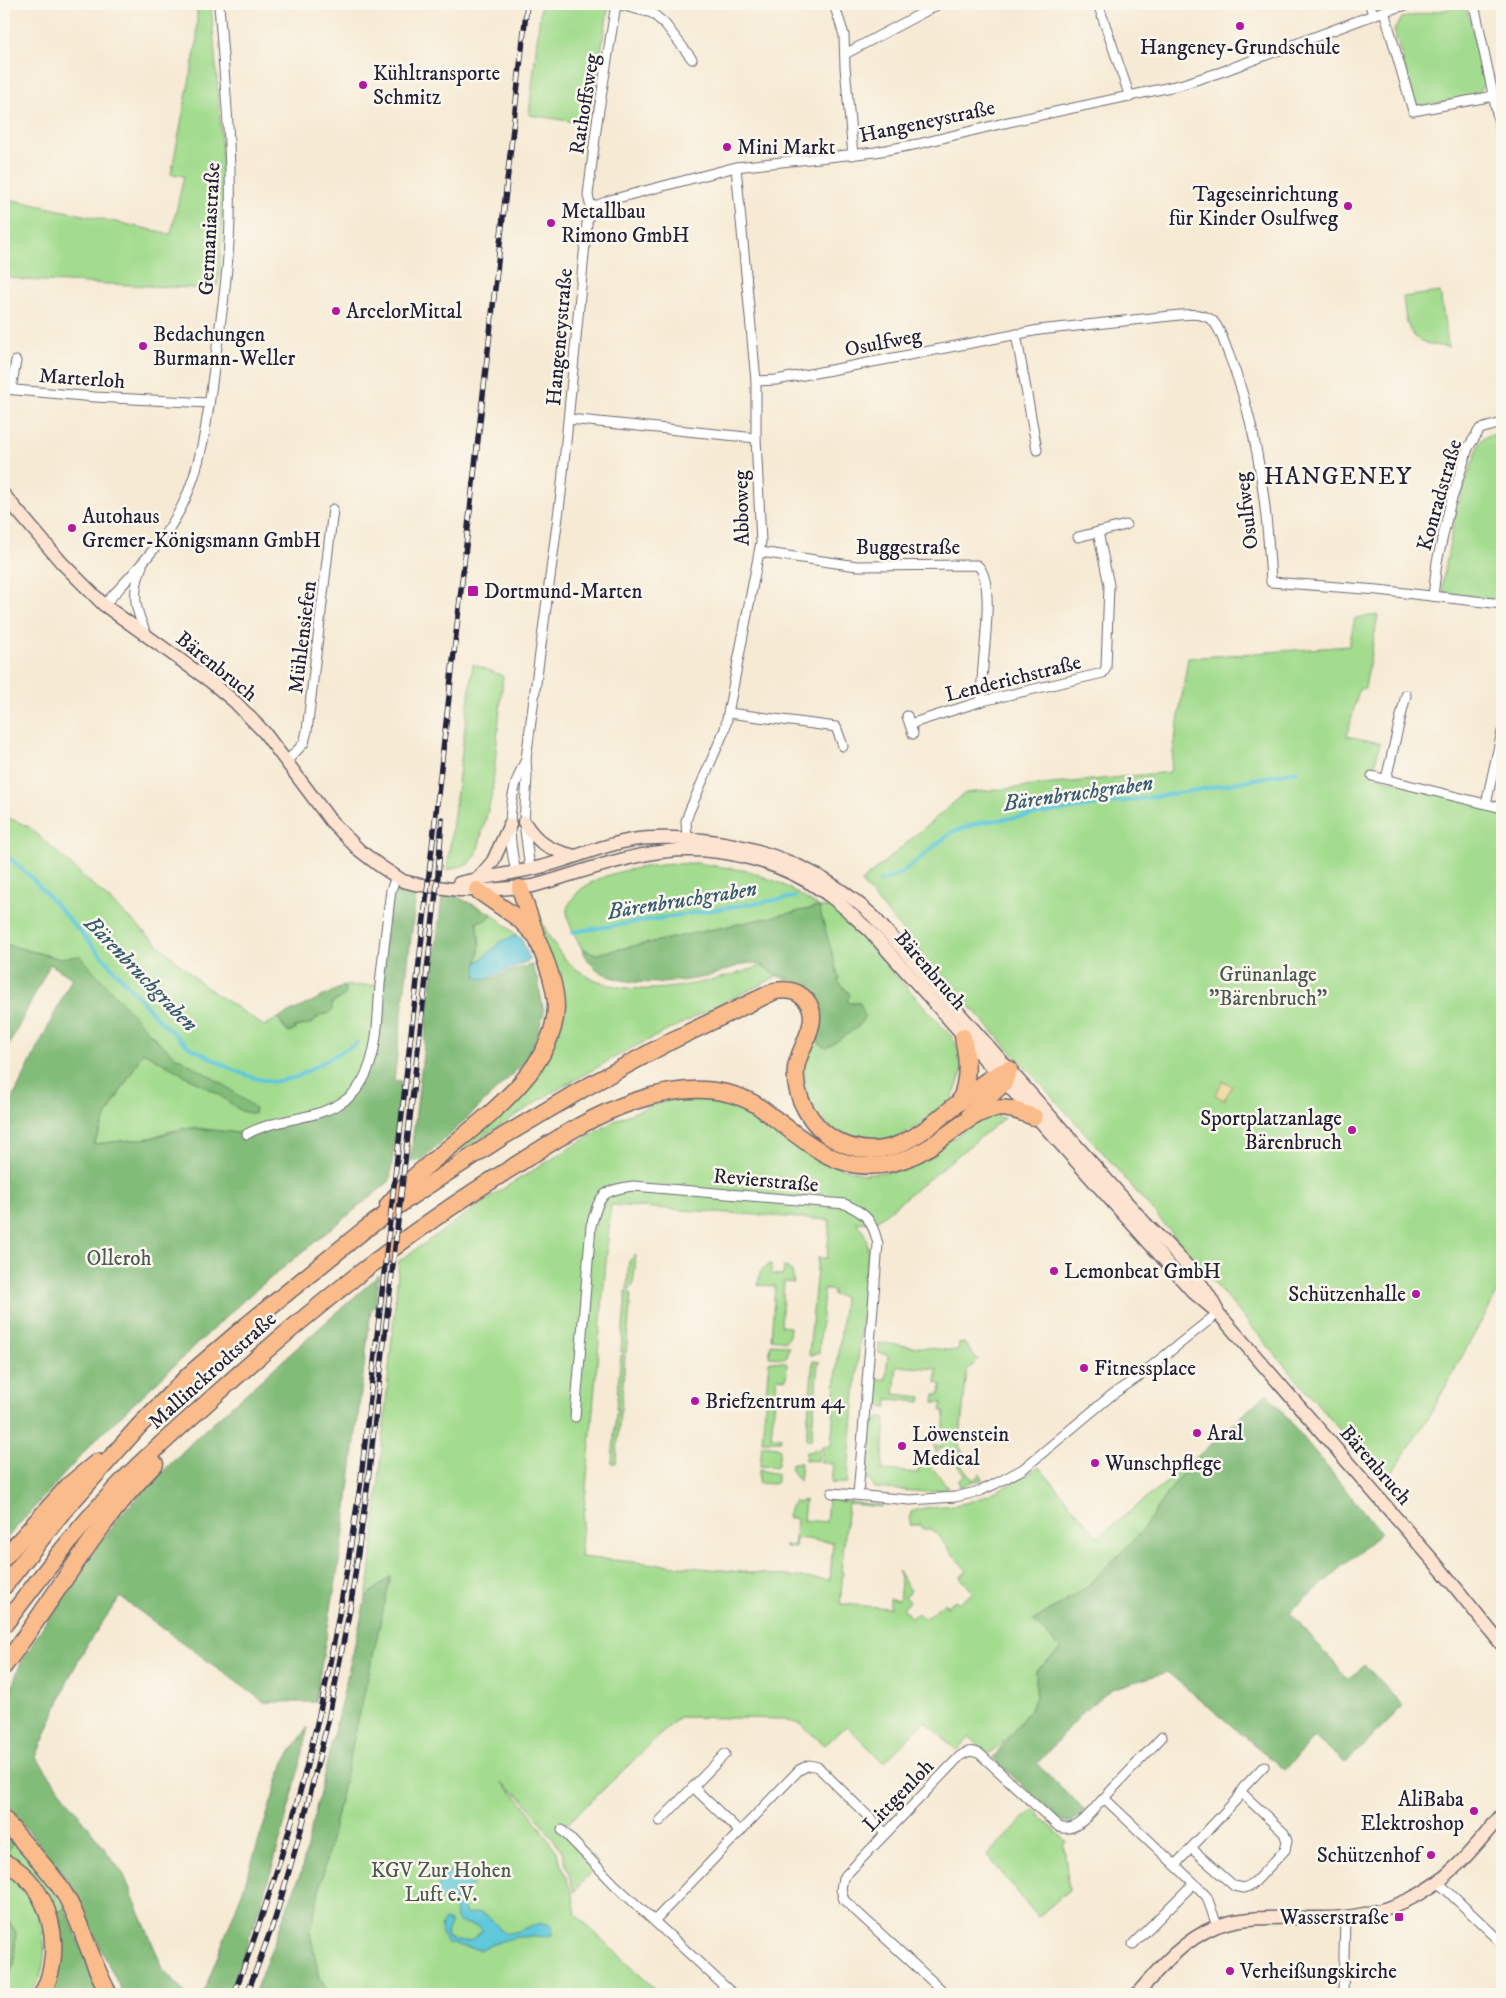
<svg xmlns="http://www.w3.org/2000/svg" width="1506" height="1998" viewBox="0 0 1506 1998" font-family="'IM FELL DW Pica',serif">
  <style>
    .green { fill: #a3dc8e; stroke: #627f64 }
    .forest { fill: #82bc79; stroke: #526f5a }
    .sand { fill: #eeda9e; stroke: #887e6c }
    .water { fill: #5fc8da; stroke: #40758a }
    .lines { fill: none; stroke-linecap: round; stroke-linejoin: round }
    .stream { stroke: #5fc8da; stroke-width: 4 }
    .street-casing { stroke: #6c6871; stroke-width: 11 }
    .secondary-casing { stroke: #6c6871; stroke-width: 15 }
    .highway-casing { stroke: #6c6871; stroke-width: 19 }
    .street { stroke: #fff; stroke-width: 9 }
    .secondary { stroke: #fde4d1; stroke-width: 12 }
    .highway { stroke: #fabc8b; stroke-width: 16 }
    .rail-casing { stroke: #22223b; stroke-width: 5.5 }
    .rail { stroke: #fbf7ec; stroke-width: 4; stroke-dasharray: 11; stroke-linecap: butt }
    .poi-dot { fill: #b5179e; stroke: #fbf7ec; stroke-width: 2 }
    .labels { text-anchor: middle; stroke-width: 5; stroke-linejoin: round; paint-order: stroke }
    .poi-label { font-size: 21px; fill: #22223b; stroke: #fbf7ec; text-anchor: start }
    .street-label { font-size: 21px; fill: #22223b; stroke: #fbf7ec }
    .park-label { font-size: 21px; fill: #495a54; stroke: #fbf7ec }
    .water-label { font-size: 22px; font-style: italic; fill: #375c73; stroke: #fbf7ec }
    .quarter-label { font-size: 24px; letter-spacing: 1px; fill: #22223b; stroke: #fbf7ec }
  </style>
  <rect width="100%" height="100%" fill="#fbf7ec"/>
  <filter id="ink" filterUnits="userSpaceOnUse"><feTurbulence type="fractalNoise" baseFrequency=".02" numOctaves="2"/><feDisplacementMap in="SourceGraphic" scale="10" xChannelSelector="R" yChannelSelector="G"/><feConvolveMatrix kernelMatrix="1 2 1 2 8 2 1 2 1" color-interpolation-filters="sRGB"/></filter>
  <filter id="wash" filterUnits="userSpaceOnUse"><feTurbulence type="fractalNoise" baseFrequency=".0096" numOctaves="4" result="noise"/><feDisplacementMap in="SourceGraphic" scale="20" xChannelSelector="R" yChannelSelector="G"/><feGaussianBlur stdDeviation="1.12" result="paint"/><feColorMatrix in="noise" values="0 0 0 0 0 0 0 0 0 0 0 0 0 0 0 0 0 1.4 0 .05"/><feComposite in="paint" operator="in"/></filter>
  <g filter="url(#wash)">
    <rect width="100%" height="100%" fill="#f6ead4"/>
    <!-- green -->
    <g class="green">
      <path d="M197 4H211C218 97 229 191 218 284L214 289 25 280 4 276V198L171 234 184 176 171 174 197 42Z"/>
      <polygon points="541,4 609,4 589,124 529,115"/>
      <polygon points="1464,6 1467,8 1485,82 1476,96 1420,106 1414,101 1394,30 1402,18"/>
      <path d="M1440 292 1448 347C1410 343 1407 334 1403 297Z"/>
      <polygon points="1489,435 1502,435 1502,601 1444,592 1442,585 1456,510 1480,441"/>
      <polygon points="1378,615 1365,688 1359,689 1347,736 1380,743 1372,776 1502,808 1502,1284 1428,1418 1385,1483 1105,1155 917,948 861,882 965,793 1170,772 1188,658 1349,646 1355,618"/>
      <polygon points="473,664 503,676 492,795 476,856 468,864 447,870"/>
      <polygon points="4,816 29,827 203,985 264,1026 278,1018 285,1030 313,1023 332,1003 346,994 344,986 380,985 371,1060 345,1101 247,1134 194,1128 170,1131 150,1138 94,1144 107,1115 143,1052 218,1094 241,1111 192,1066 172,1054 139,1023 58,958 4,944"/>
      <path d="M696 863 748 871 780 883 819 907 831 908 854 929 952 1037 961 1054 964 1066 954 1095 938 1111 920 1126 890 1141H855L841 1135 826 1124 810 1104 806 1091 804 1073 807 1056 814 1037 847 1033 858 1027 860 1003 850 1004 847 1000 850 994 838 981 819 907 596 954 582 949C576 937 567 923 567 910 567 906 570 903 572 900 591 868 662 864 696 863Z"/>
      <path d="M531 900 533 901C540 916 546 933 555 946 600 1015 699 985 762 966L778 976 630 1049 551 1093 454 1155 453 1153 556 1036Z"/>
      <polygon points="491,913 518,936 515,936 498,945 477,963 480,944 477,922 486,920 490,916"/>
      <path d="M693 1097 715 1098 736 1104 756 1114 832 1165 863 1174 894 1171 918 1162 983 1117 998 1114V1117L1004 1118 874 1223 856 1222C864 1230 866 1236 868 1248L847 1483H831L833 1464 821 1463 822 1446H831L838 1355H839L844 1297 833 1295V1290H824L819 1353H814L813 1355H809L818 1258H827L830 1220 611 1205 580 1557 830 1580 833 1542 796 1538 795 1548 785 1547V1545L794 1546 797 1519 787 1517 790 1506 795 1501 797 1503 805 1500 803 1520 826 1522 828 1500 882 1505V1507L848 1504 841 1572H843L840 1604 890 1608V1599L899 1600 901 1583 898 1571 911 1591 905 1596 910 1602 903 1608 911 1618 918 1613 924 1619 944 1603 947 1606 955 1600 959 1604 973 1592 960 1577 967 1571 932 1529H923L921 1525H910L911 1512C930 1504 950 1508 969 1502 994 1494 1016 1481 1039 1467L1098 1537 1188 1465 1141 1532 1087 1587 1033 1621 1061 1649 1036 1671C1036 1679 1038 1688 1036 1696 1031 1718 1007 1738 992 1753L988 1754 970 1737 957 1751 925 1721 884 1763 847 1726 825 1745 801 1725 784 1719 679 1717 564 1827 598 1863 574 1892 562 1851 524 1800 501 1782 523 1803 557 1853 573 1896 576 1915 660 1994H330L319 1978 310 1932 390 1577 366 1597 370 1576 399 1261 501 1190 618 1119 645 1108 672 1099Z"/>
      <polygon points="636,1255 633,1286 631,1286 630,1290 627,1290 629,1261"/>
      <path d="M771 1264V1274L783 1275 784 1266 792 1271 794 1283 784 1282 781 1326 790 1327 789 1338 786 1341 771 1339 775 1286 758 1285C759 1275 760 1267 771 1264Z"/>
      <polygon points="626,1292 631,1293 626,1353 621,1352"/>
      <polygon points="879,1343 958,1351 959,1343 964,1343 978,1360 967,1371 959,1446 967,1459 961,1465 973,1480 980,1474 982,1479 960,1487 958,1481 965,1475 942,1448 936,1453 934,1445 942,1446 945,1411 941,1411 942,1403 934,1403 935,1394 940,1394 941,1384 936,1383 937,1369 897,1366 894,1394 922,1397 921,1402 888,1399 887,1407 881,1406 874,1401 876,1379 886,1379 888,1355 879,1353"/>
      <polygon points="771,1344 785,1345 789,1347 787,1356 784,1358 769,1357"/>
      <polygon points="621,1355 625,1355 621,1411 616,1410"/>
      <polygon points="769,1361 784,1362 787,1364 786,1379 777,1378 771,1436 781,1437 780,1441 762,1441"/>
      <polygon points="813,1361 820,1362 818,1364 811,1440 806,1440"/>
      <polygon points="616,1413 620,1413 616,1463 612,1463"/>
      <polygon points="882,1417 886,1418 882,1470 918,1473 919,1463 929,1464 949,1488 926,1492 875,1488 867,1478 872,1423"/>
      <polygon points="762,1445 777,1447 780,1449 778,1465 775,1467 760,1466"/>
      <polygon points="814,1449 819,1450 818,1461 805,1460 806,1451 813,1452"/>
      <polygon points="794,1463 801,1463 799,1481 791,1470 791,1464"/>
      <polygon points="759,1470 777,1474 777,1482 774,1484 758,1483"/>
      <polygon points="1033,1809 1067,1842 1064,1846 1069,1890 1038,1917 987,1855"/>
      <polygon points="4,1825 36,1864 65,1908 57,1913 51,1902 24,1866 4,1853"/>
      <path d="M4 1872C37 1894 53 1940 40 1977 37 1983 33 1989 30 1994H4Z"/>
    </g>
    <!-- forest -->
    <g class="forest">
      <polygon points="391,890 416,895 394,1080 401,1081 390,1181 246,1298 95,1440 4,1541 4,1116 72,978 50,964 4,1055 4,944 58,958 80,956 155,1039 172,1054 223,1084 255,1108 254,1114 241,1111 218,1094 143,1052 107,1115 94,1144 150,1138 182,1129 194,1128 247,1134 345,1101 370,1065"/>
      <path d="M455 896 491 913V916L486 920 477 922 480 944 476 976C489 984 500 974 513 970 519 968 526 966 532 965L538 981 544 1013 529 1058 480 1106 422 1160 410 1162 442 897Z"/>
      <path d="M819 907 839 978 838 981 850 995 847 1000 849 1003H860L865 1016 858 1027 827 1048 821 1046 817 1038 814 1037C820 1018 824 994 801 984 793 980 784 979 776 975 768 971 763 964 753 963 742 962 721 973 709 976 680 983 623 989 598 970 590 965 586 957 582 949L596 954Z"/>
      <polygon points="344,986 346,994 332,1003 332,1010 328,1014 321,1015 308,1025 294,1027 296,1030 288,1032 278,1018"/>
      <polygon points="379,1275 376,1306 371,1310 343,1539 315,1702 264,1702 120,1597 88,1643 69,1678 36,1757 124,1875 163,1969 186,1994 123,1994 93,1933 75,1890 12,1810 4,1795 4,1707 20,1665 66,1588 122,1513 199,1435"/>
      <polygon points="1267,1393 1381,1533 1290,1612 1348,1679 1365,1665 1403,1706 1345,1763 1314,1737 1285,1770 1167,1672 1112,1689 1084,1711 1037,1764 1085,1810 1072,1822 1062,1822 993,1758 1030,1709 1036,1696 1036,1671 1061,1649 1033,1621 1087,1587 1141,1532 1188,1465"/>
      <polygon points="391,1576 310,1932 319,1978 330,1994 254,1994 301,1872 366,1597"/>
      <path d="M308 1727C289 1818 262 1907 229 1994H203L243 1890 284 1762Z"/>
      <polygon points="4,1831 13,1844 7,1852 4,1850"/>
      <path d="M65 1908 101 1994H50C59 1962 63 1947 57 1913Z"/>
      <polygon points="4,1913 16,1932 14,1965 4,1987"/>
    </g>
    <!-- sand -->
    <polygon class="sand" points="1223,1081 1232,1086 1224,1100 1215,1095"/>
    <!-- water -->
    <g class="water">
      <polygon points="515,936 521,938 530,960 491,977 481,979 476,976 477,963 498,945 499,942"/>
      <path d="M456 1870 461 1871 473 1881 471 1887 457 1895 455 1901 457 1905 463 1907 466 1914 469 1915C486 1907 493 1922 504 1933 521 1935 538 1917 552 1926V1935C542 1938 531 1936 520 1937 512 1937 486 1946 480 1950L447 1943C442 1936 438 1927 445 1920L452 1923 446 1934 447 1937 454 1941H470L482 1931 480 1927 458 1922 456 1920 455 1907 452 1904 443 1903C438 1893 436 1887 441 1876L450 1871Z"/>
    </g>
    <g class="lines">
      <!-- stream -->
      <g class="stream">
        <polyline points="4,857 13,861 32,878 158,1019 188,1046 231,1069 254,1078 273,1082 297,1077 357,1043"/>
        <polyline points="879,882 902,873 952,832 978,823 1198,790 1297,771"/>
        <polyline points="573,932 795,897"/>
      </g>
    </g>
  </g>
  <g filter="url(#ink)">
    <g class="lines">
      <defs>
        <g id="street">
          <polyline points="616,4 652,13 665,24 692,59"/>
          <polyline points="834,4 844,35 845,67 853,155"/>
          <polyline points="1098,4 1130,97"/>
          <polyline points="1370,4 1373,15"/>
          <polyline points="1474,4 1502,137"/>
          <polyline points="1384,11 1413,111 1494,96"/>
          <polyline points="845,54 939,4"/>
          <polyline points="591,208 588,195 597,122 616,4"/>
          <polyline points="1016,334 1037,450"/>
          <path d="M756 381 776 380 831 370 1039 330 1180 315C1191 314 1204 313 1213 321 1221 330 1225 345 1229 355 1258 427 1267 506 1271 582L1378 590 1502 604"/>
          <polyline points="4,389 95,397 209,403"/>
          <polyline points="11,389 16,361"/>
          <polyline points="569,419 756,438"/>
          <polyline points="1078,537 1126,525"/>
          <path d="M760 552 857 566 977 565C999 582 978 673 982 701"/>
          <path d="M142 566C131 593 135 610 147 635"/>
          <polyline points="1433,596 1437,562 1450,505 1468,448 1480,429 1502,423"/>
          <path d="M104 605C133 573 164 543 183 504 203 462 208 414 214 368 221 319 229 269 230 218 232 147 224 75 219 4"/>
          <polyline points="729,713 836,727 843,746"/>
          <polyline points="907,716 913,734"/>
          <polyline points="910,724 982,701 1103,673 1106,668 1109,585 1098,532"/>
          <polyline points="286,762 304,743 307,731 333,509"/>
          <polyline points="1372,776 1502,808"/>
          <polyline points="1386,779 1406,695"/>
          <polyline points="1486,804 1502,732"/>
          <polyline points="687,838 686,821 689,812 725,729 761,542 756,438 756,381 736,167"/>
          <polyline points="530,869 524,822 527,777 526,759 561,494 587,223 591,208 610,200 736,167 875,152 918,144 1004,123 1180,85 1221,72 1384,11 1411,4"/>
          <path d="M516 872C507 834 507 794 526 760"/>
          <path d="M247 1134C277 1117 315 1121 344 1101 357 1093 365 1078 370 1064 378 1040 378 1011 380 985 383 954 387 922 391 890L396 877"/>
          <path d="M575 1417 591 1226C600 1195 600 1191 633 1186L845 1204C867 1214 872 1220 878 1244L858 1495"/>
          <polyline points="832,1493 910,1500 955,1497 980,1491 995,1484 1023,1469 1113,1394 1138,1377 1218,1313"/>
          <polyline points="693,1787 740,1832"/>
          <polyline points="1104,1798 1162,1737"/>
          <polyline points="660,1821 725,1754"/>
          <polyline points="562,1830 615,1885 733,1994"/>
          <polyline points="1191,1848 1234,1886 1244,1888 1252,1885 1285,1850 1287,1841 1284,1833 1242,1793"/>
          <polyline points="1175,1865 1236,1800 1243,1788 1264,1766"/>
          <polyline points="1438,1882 1502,1943"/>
          <polyline points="655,1920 799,1770 809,1765 818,1767 885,1833"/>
          <polyline points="1133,1944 1194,1883"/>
          <path d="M946 1994 844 1900 841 1889 843 1878 960 1756C968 1751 972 1750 980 1754L1059 1827C1078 1834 1092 1810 1104 1798L1194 1883 1207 1897 1217 1926"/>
          <polyline points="1343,1994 1345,1917"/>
        </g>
        <g id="secondary">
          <path d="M4 495 62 563 104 605 211 682 235 702 264 732 330 820 359 850 380 866 403 881 415 884 459 890H488L533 886C570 876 605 862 643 855 707 841 779 858 831 897 845 907 856 919 869 930L1193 1292 1218 1313 1443 1572 1502 1645"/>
          <path d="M524 822C538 844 550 850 575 856"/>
          <polyline points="476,881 493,861 510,824"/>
          <path d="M459 883C489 876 519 873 548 865 576 857 603 845 632 840 656 836 680 838 703 840 769 848 824 871 873 916L1146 1224C1173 1250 1200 1276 1217 1310"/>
          <path d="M1137 1994C1160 1967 1183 1940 1217 1926 1249 1915 1283 1918 1315 1918 1346 1919 1380 1913 1408 1900 1448 1882 1475 1847 1502 1814"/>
        </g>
        <g id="highway">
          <polyline points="477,890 519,919 534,934"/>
          <path d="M960 1101C969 1078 968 1061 963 1037"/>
          <polyline points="970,1114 1004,1083 1009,1069"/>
          <path d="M388 1205C397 1195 405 1185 414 1177 462 1133 554 1079 556 1007 556 984 545 959 537 938 531 921 525 904 520 888"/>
          <polyline points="4,1558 69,1485 97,1462"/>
          <path d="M4 1586 60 1515 139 1426 190 1374 247 1325 364 1230 413 1195 502 1137 581 1090 671 1041 775 991C787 989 797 990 806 1000 823 1020 799 1047 796 1068 793 1097 812 1128 837 1141 909 1178 951 1091 1009 1069"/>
          <path d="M4 1625C37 1582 69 1539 106 1499 138 1463 175 1432 210 1400 305 1314 403 1234 513 1167 552 1142 590 1116 635 1101 674 1088 717 1083 755 1104 780 1121 814 1152 841 1161 877 1173 912 1161 941 1139 957 1128 974 1113 993 1109 1007 1106 1021 1112 1034 1117"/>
          <path d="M4 1666C54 1599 96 1524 155 1464"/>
          <path d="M4 1819C24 1846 51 1869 68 1900 84 1930 92 1964 109 1994"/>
          <path d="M4 1862C51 1884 66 1950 42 1994"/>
        </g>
      </defs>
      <!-- street casing -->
      <use href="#street" class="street-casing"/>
      <!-- secondary casing -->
      <use href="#secondary" class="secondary-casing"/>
      <!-- highway casing -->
      <use href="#highway" class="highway-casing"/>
      <!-- street -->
      <use href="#street" class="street"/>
      <!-- secondary -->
      <use href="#secondary" class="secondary"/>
      <!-- highway -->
      <use href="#highway" class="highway"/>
      <defs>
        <g id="rail">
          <path d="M234 1994C268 1903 298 1810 319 1715 336 1639 348 1563 360 1487L527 4"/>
          <polyline points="247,1994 275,1919 304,1819 328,1721 351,1603 367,1489 438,875 442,819"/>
        </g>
      </defs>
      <!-- rail casing -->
      <use href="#rail" class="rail-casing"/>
      <!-- rail -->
      <use href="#rail" class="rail"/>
    </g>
  </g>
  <!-- markers -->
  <g class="poi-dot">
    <circle cx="1240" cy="26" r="5"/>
    <circle cx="363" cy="85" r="5"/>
    <circle cx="727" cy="147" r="5"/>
    <circle cx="1348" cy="206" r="5"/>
    <circle cx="551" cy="223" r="5"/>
    <circle cx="336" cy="311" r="5"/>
    <circle cx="143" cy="346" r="5"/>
    <circle cx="72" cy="528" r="5"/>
    <rect x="467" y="585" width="12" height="12" rx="2.5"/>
    <circle cx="1352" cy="1130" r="5"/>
    <circle cx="1054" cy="1271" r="5"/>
    <circle cx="1416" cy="1294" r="5"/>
    <circle cx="1084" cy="1368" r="5"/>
    <circle cx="695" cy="1401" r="5"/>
    <circle cx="1197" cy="1433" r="5"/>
    <circle cx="902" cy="1446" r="5"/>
    <circle cx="1095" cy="1463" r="5"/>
    <circle cx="1474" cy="1811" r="5"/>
    <circle cx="1431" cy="1855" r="5"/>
    <rect x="1394" y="1912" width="10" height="10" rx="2.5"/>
    <circle cx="1230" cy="1971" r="5"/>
  </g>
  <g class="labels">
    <!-- poi labels -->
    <g class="poi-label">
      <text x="1240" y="54" text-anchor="middle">Hangeney-Grundschule</text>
      <text x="373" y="80">Kühltransporte<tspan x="373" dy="24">Schmitz</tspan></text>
      <text x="737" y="154">Mini Markt</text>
      <text x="1338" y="201" text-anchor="end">Tageseinrichtung<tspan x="1338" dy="24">für Kinder Osulfweg</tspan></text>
      <text x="561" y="218">Metallbau<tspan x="561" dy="24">Rimono GmbH</tspan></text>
      <text x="346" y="318">ArcelorMittal</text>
      <text x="153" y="341">Bedachungen<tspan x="153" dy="24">Burmann-Weller</tspan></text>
      <text x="82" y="523">Autohaus<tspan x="82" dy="24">Gremer-Königsmann GmbH</tspan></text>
      <text x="484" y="598">Dortmund-Marten</text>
      <text x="1342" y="1125" text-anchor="end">Sportplatzanlage<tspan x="1342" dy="24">Bärenbruch</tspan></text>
      <text x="1064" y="1278">Lemonbeat GmbH</text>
      <text x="1406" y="1301" text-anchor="end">Schützenhalle</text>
      <text x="1094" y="1375">Fitnessplace</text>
      <text x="705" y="1408">Briefzentrum 44</text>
      <text x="1207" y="1440">Aral</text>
      <text x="912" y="1441">Löwenstein<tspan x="912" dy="24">Medical</tspan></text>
      <text x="1105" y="1470">Wunschpflege</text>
      <text x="1464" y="1806" text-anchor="end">AliBaba<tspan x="1464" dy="24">Elektroshop</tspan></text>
      <text x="1421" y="1862" text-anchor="end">Schützenhof</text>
      <text x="1389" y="1924" text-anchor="end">Wasserstraße</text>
      <text x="1240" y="1978">Verheißungskirche</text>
    </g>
    <!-- street labels -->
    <g class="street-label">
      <text transform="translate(584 104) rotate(-81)" y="7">Rathoffsweg</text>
      <text transform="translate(927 121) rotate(-12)" y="7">Hangeneystraße</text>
      <text transform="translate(209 229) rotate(-87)" y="7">Germaniastraße</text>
      <text transform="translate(559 337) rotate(-85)" y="7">Hangeneystraße</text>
      <text transform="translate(883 342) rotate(-11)" y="7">Osulfweg</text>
      <text transform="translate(82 378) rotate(4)" y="7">Marterloh</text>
      <text transform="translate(1439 495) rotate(-74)" y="7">Konradstraße</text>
      <text transform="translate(741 508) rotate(-91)" y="7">Abboweg</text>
      <text transform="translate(1246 511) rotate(-97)" y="7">Osulfweg</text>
      <text x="908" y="554">Buggestraße</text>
      <text transform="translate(302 637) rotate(-83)" y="7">Mühlensiefen</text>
      <text transform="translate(217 666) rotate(39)" y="7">Bärenbruch</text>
      <text transform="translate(1013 678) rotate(-14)" y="7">Lenderichstraße</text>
      <text transform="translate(931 970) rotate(49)" y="7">Bärenbruch</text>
      <text transform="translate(766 1180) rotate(5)" y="7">Revierstraße</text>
      <text transform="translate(212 1370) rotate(-42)" y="7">Mallinckrodtstraße</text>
      <text transform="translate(1376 1465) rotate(49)" y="7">Bärenbruch</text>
      <text transform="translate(898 1795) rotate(-46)" y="7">Littgenloh</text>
    </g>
    <!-- park labels -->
    <g class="park-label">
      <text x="1268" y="981">Grünanlage<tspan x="1268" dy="24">"Bärenbruch"</tspan></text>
      <text x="119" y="1265">Olleroh</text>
      <text x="441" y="1877">KGV Zur Hohen<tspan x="441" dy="24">Luft e.V.</tspan></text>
    </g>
    <!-- water labels -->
    <g class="water-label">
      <text transform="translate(1078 792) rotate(-8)" y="8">Bärenbruchgraben</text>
      <text transform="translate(682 899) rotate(-9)" y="8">Bärenbruchgraben</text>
      <text transform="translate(142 973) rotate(46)" y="8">Bärenbruchgraben</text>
    </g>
    <!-- quarter labels -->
    <g class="quarter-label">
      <text x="1338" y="484">HANGENEY</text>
    </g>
  </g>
  <!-- margin -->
  <rect width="1506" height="1998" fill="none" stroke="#fbf7ec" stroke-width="20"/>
</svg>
